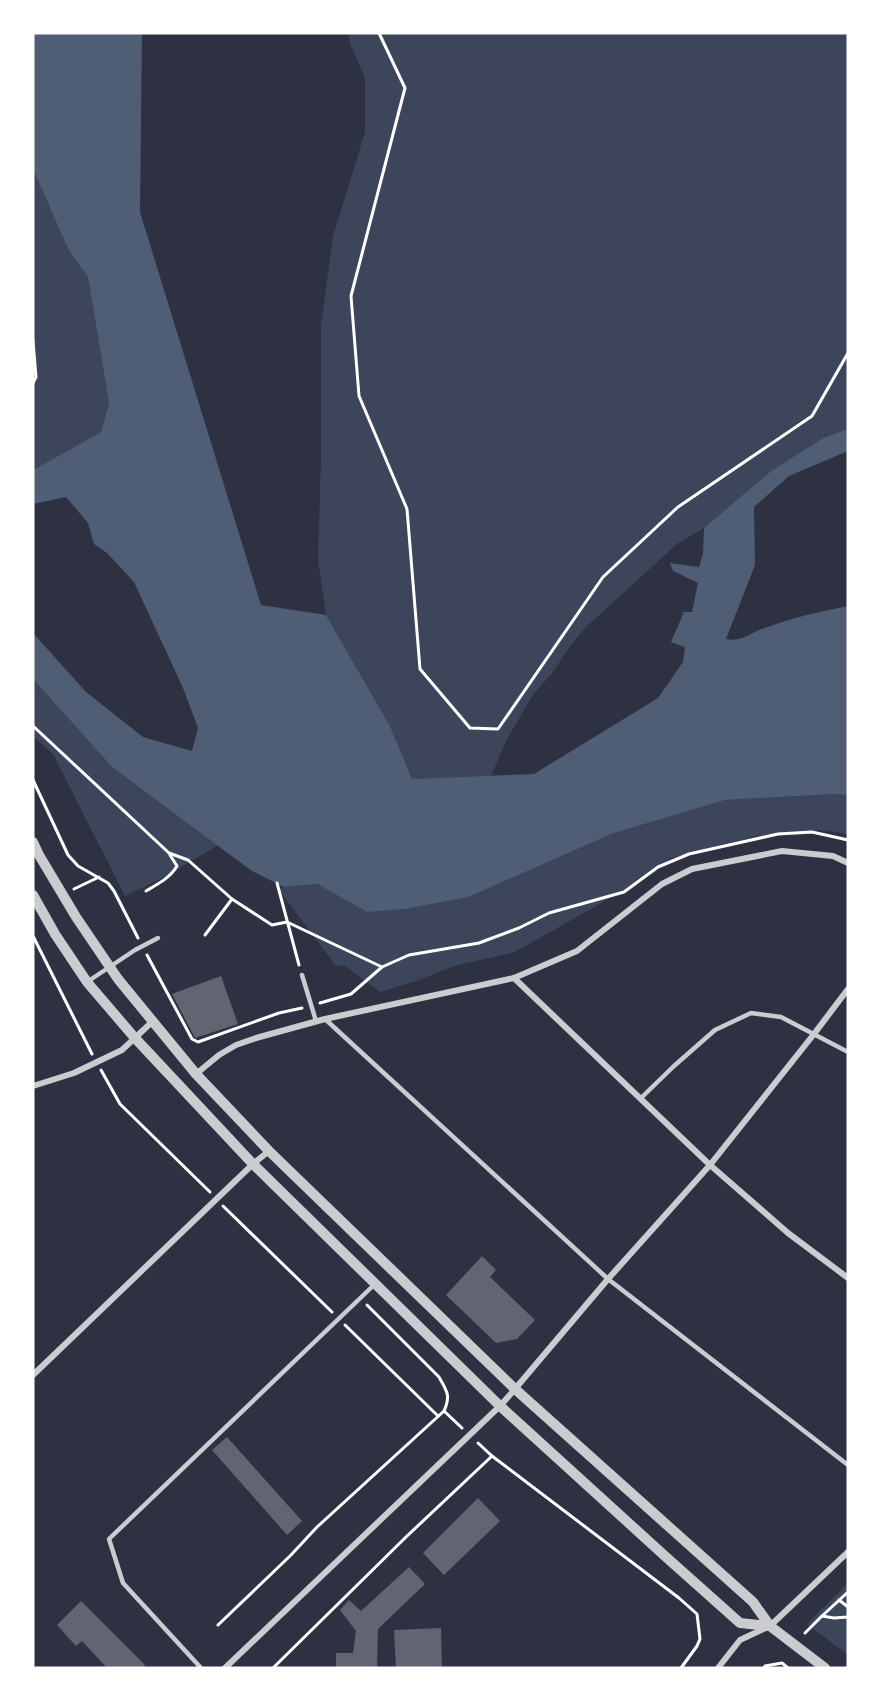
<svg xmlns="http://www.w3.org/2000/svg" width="881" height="1701" viewBox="0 0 881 1701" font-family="'Space Grotesk',sans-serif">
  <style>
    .green { fill: #3c4559 }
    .water { fill: #4f5d75 }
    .building { fill: #626471 }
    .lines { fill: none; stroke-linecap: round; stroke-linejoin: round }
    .path { stroke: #fff; stroke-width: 3 }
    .service { stroke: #caccd0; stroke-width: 4.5 }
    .minor { stroke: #caccd0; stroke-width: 6 }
    .tertiary { stroke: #caccd0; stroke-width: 10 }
  </style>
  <rect width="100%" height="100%" fill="#2d3142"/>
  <!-- green -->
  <g class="green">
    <polygon points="348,33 848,33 848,429 823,438 770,473 704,528 677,544 585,628 568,649 553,672 533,695 507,739 491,776 412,779 390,726 326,615 318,560 321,457 321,325 333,236 365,132 365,78 350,44"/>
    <polygon points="33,169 68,249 88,277 109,403 101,432 33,470"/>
    <polygon points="33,679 112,767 218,845 167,876 125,896 53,754 33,736"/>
    <polygon points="834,794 848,795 848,834 819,830 756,836 671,858 621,892 515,952 454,966 419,980 380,992 344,965 336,966 279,890 284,887 317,884 367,912 611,834 725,800"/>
    <polygon points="848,1583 848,1655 807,1624"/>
  </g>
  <!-- water -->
  <path class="water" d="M33 33H142L140 212 261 605 326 615 390 726 412 779 534 774 658 698 683 662 685 647 671 642 684 612H692L698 583 673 571 670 563 699 567 703 554 704 528 770 472 823 438 848 429V451L789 476 754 507 755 565 726 639C737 642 747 636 757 631 786 619 818 612 848 606V795L834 794 725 800 611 834 468 897 405 909 367 912 317 884 284 887 252 871 112 767 33 679V633L86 692 143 737 192 751 198 728 183 688 134 582 107 553 94 544 88 523 66 497 33 504V470L101 432 109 403 88 277 68 249 33 169Z"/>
  <!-- building -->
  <g class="building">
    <polygon points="221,976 238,1024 195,1038 172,994"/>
    <polygon points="482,1256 496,1270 490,1277 535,1320 517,1339 496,1343 446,1295"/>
    <polygon points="227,1437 302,1521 287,1535 212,1450"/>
    <polygon points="478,1498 500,1521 444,1575 423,1553"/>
    <polygon points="409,1567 425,1584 378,1629 377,1668 336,1668 336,1653 353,1653 356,1631 340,1610 349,1600 361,1611"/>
    <polygon points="81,1601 145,1665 142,1668 107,1668 82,1641 76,1646 57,1625"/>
    <polygon points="441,1628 442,1668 396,1668 394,1630"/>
  </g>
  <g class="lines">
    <!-- path -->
    <g class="path">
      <polyline points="379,33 405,88 351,296 359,396 407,509 420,669 470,728 498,729 603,577 678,507 812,416 848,353"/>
      <polyline points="33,341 36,377 33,383"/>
      <polyline points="33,726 169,853 188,860 232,899 272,925 287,922 382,967 409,955 479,943 519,928 549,913 624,892 658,867 689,854 778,834 812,832 848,840"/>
      <polyline points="33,780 68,855 78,866 108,883 114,891 138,938"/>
      <polyline points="277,883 299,965"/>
      <polyline points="74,889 99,877"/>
      <path d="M146 891C158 884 170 878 177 866L170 855"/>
      <polyline points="205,935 232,899"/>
      <polyline points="33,936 92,1054"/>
      <polyline points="147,955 192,1039 198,1042 279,1013 302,1008"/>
      <polyline points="320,1003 351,994 382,967"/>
      <polyline points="101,1070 120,1104 210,1192"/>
      <polyline points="223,1206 332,1312"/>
      <path d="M367 1305 439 1377C447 1391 451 1396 444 1411L462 1428"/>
      <polyline points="345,1325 438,1416"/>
      <polyline points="478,1443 492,1456"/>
      <polyline points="839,1600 848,1607"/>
      <polyline points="822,1616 848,1592"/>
      <polyline points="218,1625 291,1555 317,1527 444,1411"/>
      <polyline points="805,1633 822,1616 834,1618 848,1617"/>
      <polyline points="273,1668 406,1537 492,1456 679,1598 697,1614 700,1639 697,1646 681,1668"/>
      <polyline points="764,1668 765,1666 782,1663 788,1668"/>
    </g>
    <!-- service -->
    <g class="service">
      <polyline points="302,975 316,1021"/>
      <polyline points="87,982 135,950 158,938"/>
      <polyline points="325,1019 608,1279 848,1465"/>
      <polyline points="641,1098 674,1066 715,1030 751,1013 781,1017 848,1052"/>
      <polyline points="201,1668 123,1583 109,1539 376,1283"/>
    </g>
    <!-- minor -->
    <g class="minor">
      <polyline points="514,978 710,1165 788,1233 848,1278"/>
      <polyline points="196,1074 219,1055 236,1045 256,1038 325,1019 514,978 577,951 662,884 692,869 782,851 833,856 848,863"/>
      <polyline points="33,1086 74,1073 122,1050 153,1021"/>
      <polyline points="33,1375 253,1164 269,1151"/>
      <polyline points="225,1668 500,1406 515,1389 608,1279 710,1165 814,1034 848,989"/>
      <polyline points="718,1668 740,1640 770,1626 848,1552"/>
    </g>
    <!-- tertiary -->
    <g class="tertiary">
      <polyline points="33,842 39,855 76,917 118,979 196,1074 269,1151 515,1389 753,1602 770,1626 825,1668"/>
      <polyline points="33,895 55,934 87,982 134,1037 253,1164 500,1406 666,1557 740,1623 770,1626"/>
    </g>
  </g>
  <!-- border -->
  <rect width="881" height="1701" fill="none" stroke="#ffffff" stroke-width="69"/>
</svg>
